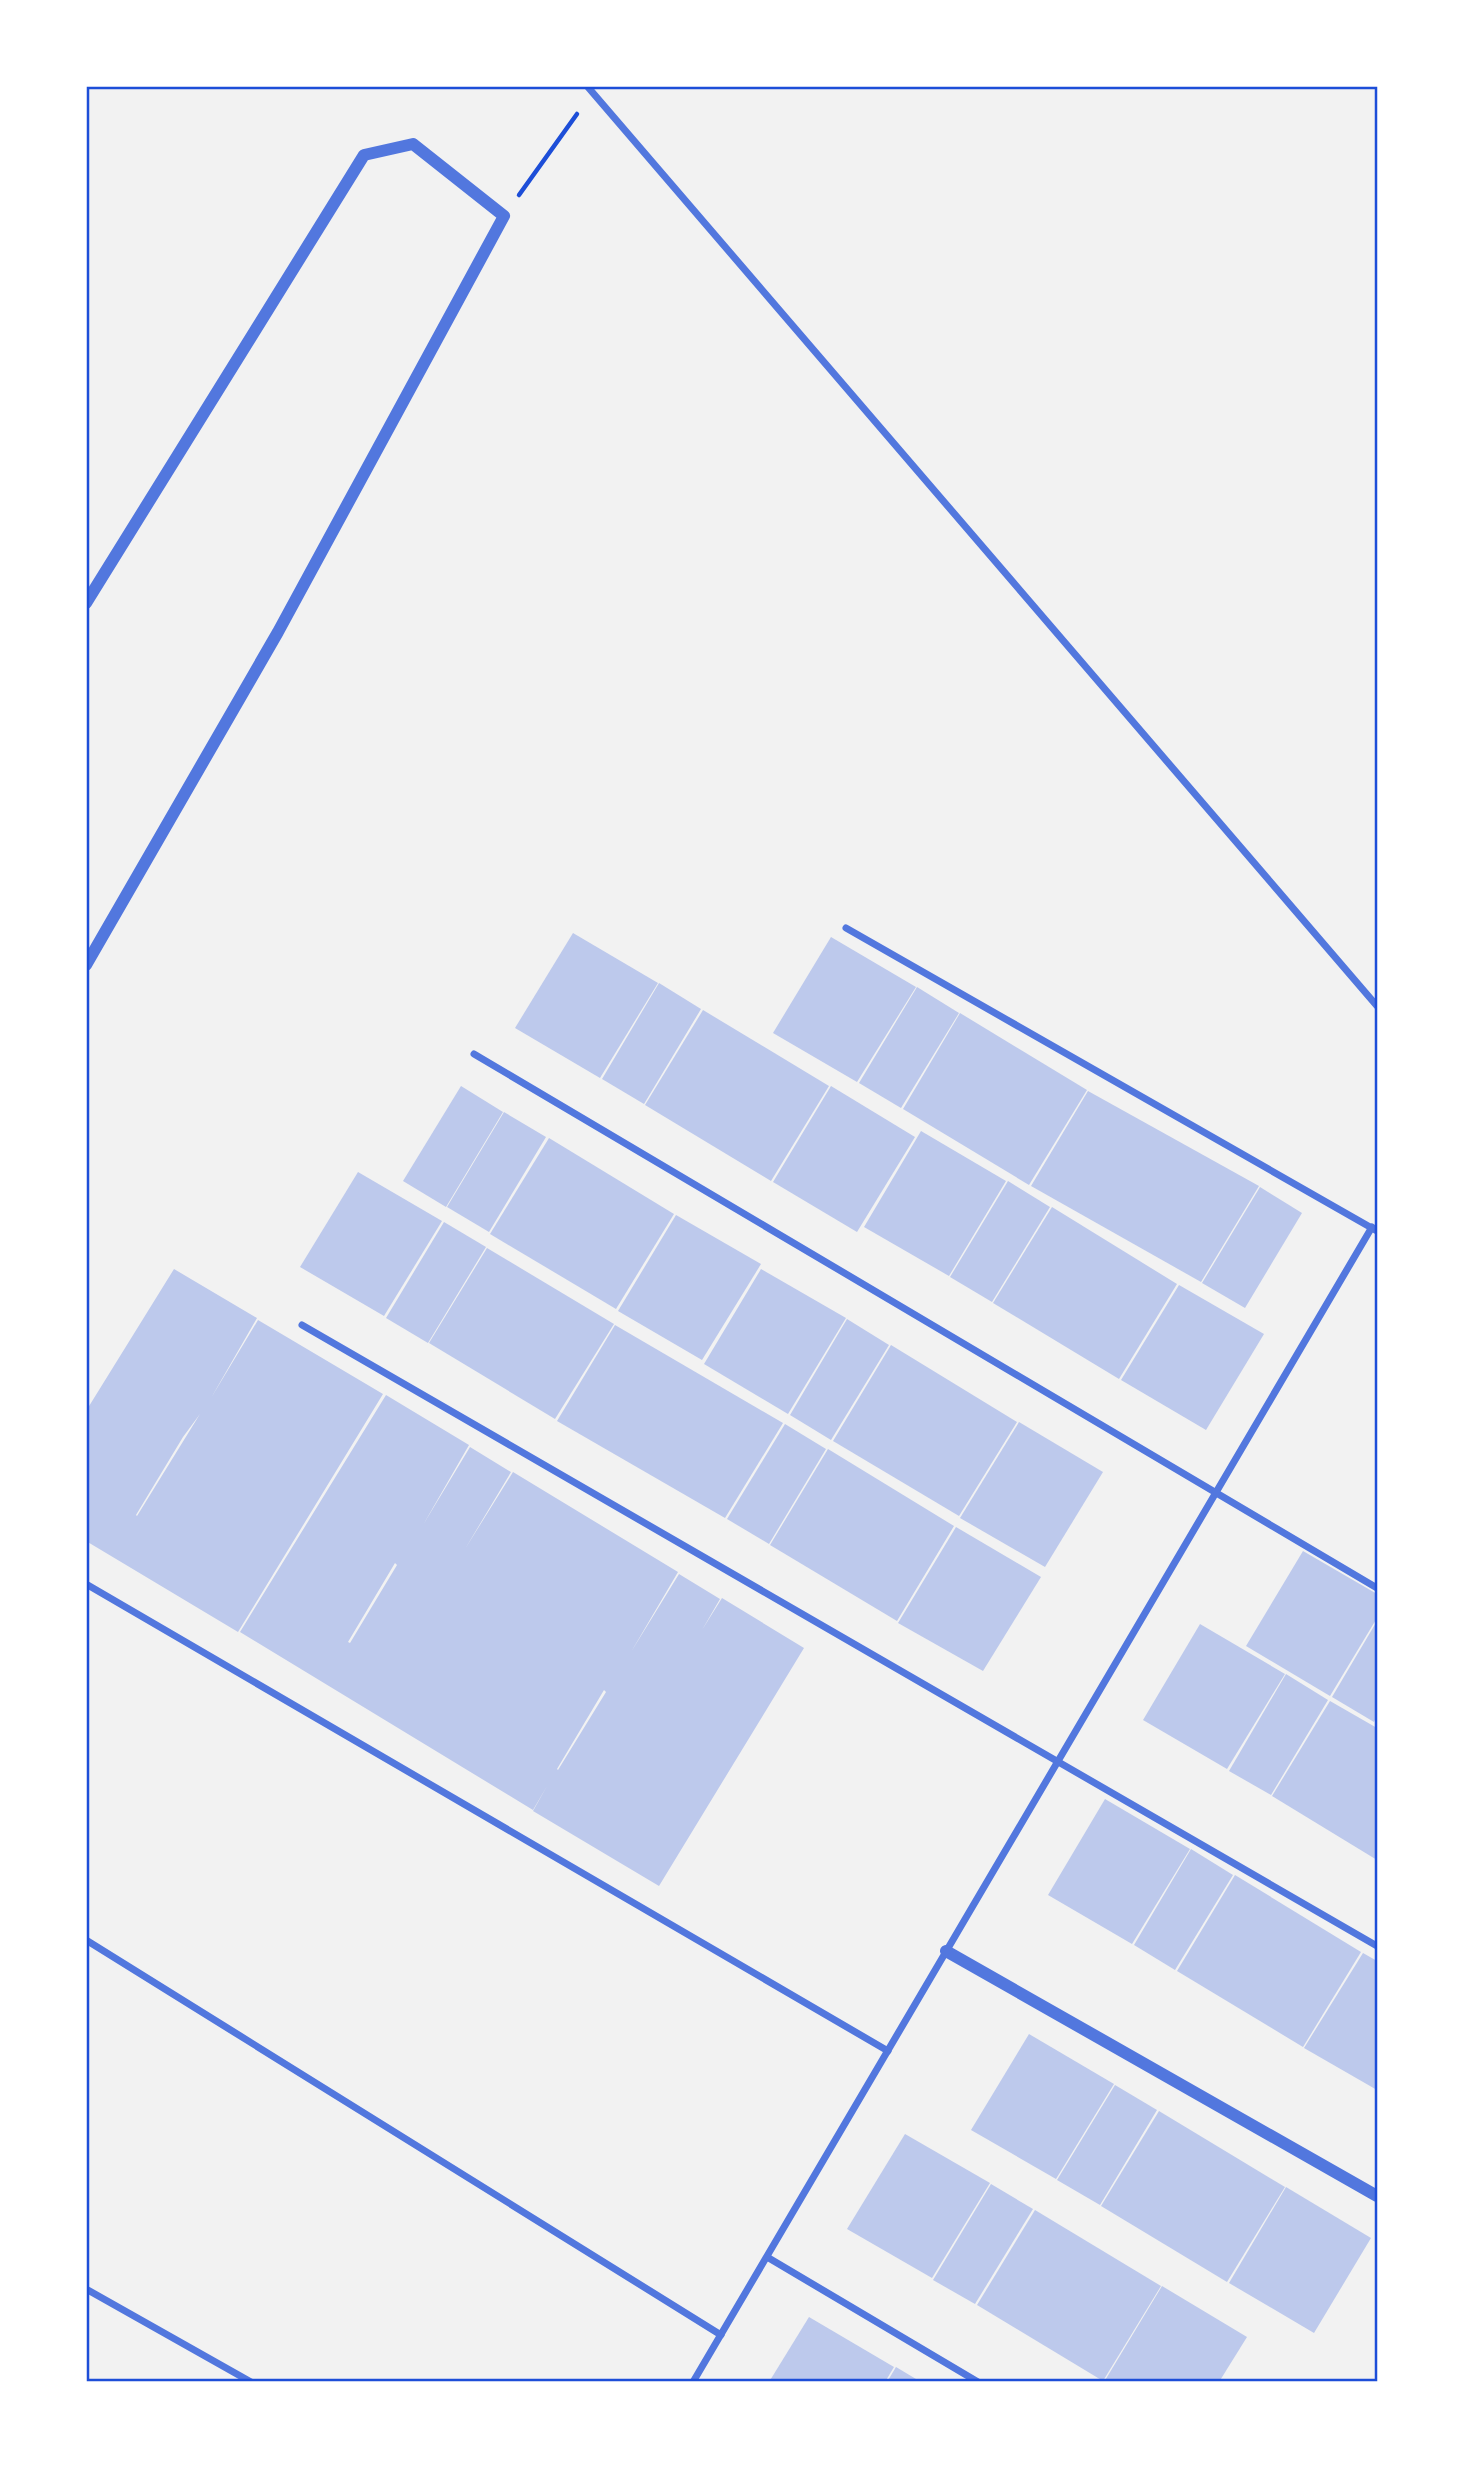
<svg xmlns="http://www.w3.org/2000/svg" width="1463" height="2468" viewBox="0 0 1463 2468" font-family="Arial,sans-serif">
  <style>
    .building { fill: #bdc9ec; fill-rule: evenodd }
    .lines { fill: none; stroke-linecap: round; stroke-linejoin: round }
    .path { stroke: #1d4ed8; stroke-width: 4.5 }
    .minor { stroke: #5277de; stroke-width: 7 }
    .tertiary { stroke: #5277de; stroke-width: 12 }
    .neatline { fill: none; stroke: #1d4ed8; stroke-width: 2.5 }
  </style>
  <rect width="100%" height="100%" fill="#f2f2f2"/>
  <!-- building -->
  <g class="building">
    <polygon points="573,933 658,983 600,1078 515,1028"/>
    <polygon points="831,937 916,987 857,1082 773,1033"/>
    <polygon points="659,983 701,1009 644,1104 602,1079"/>
    <polygon points="917,987 959,1013 901,1108 859,1083"/>
    <polygon points="703,1010 829,1086 771,1181 645,1105"/>
    <polygon points="960,1013 1087,1090 1029,1185 903,1109"/>
    <polygon points="461,1086 503,1112 446,1207 403,1181"/>
    <polygon points="831,1086 915,1137 857,1232 773,1182"/>
    <polygon points="1088,1091 1259,1186 1201,1282 1031,1186"/>
    <polygon points="504,1112 546,1137 489,1232 447,1207"/>
    <polygon points="921,1131 1006,1181 949,1276 864,1227"/>
    <polygon points="549,1138 674,1214 616,1309 490,1234"/>
    <polygon points="358,1172 442,1221 384,1316 300,1267"/>
    <polygon points="1008,1181 1050,1207 992,1302 950,1277"/>
    <polygon points="1260,1187 1302,1213 1245,1308 1202,1283"/>
    <polygon points="1052,1207 1177,1284 1119,1379 993,1303"/>
    <polygon points="676,1215 761,1264 702,1360 618,1311"/>
    <polygon points="444,1222 486,1247 428,1343 386,1318"/>
    <polygon points="487,1248 614,1324 555,1419 429,1343"/>
    <path d="M174 1269 257 1318 211 1398 258 1320 383 1394 238 1632 86 1541V1411ZM200 1414 137 1516 136 1515 183 1437Z"/>
    <polygon points="761,1269 846,1318 788,1414 704,1364"/>
    <polygon points="1179,1285 1264,1334 1206,1430 1121,1380"/>
    <polygon points="847,1319 889,1345 831,1440 790,1415"/>
    <polygon points="615,1325 783,1423 725,1518 557,1421"/>
    <polygon points="891,1345 1017,1422 959,1516 833,1441"/>
    <path d="M386 1395 469 1445 423 1525 470 1447 511 1472 465 1549 513 1472 678 1572 631 1652 679 1574 720 1599 702 1630 722 1598 804 1648 659 1886 533 1811 547 1786 533 1810 240 1632ZM395 1563 397 1565 350 1643 348 1642ZM604 1690 606 1692 558 1770 557 1769Z"/>
    <polygon points="1019,1422 1103,1472 1045,1567 960,1518"/>
    <polygon points="785,1424 826,1449 769,1544 727,1519"/>
    <polygon points="828,1449 954,1526 897,1621 770,1545"/>
    <polygon points="956,1527 1041,1577 983,1671 898,1623"/>
    <polygon points="1303,1551 1377,1594 1377,1618 1330,1696 1246,1646"/>
    <polygon points="1377,1621 1377,1715 1374,1722 1332,1697"/>
    <polygon points="1200,1624 1285,1674 1227,1769 1143,1720"/>
    <polygon points="1286,1674 1328,1700 1271,1795 1229,1771"/>
    <polygon points="1330,1701 1377,1728 1377,1860 1272,1796"/>
    <polygon points="1105,1799 1190,1849 1132,1944 1048,1895"/>
    <polygon points="1191,1849 1233,1875 1175,1970 1134,1945"/>
    <polygon points="1235,1875 1361,1952 1303,2047 1177,1971"/>
    <polygon points="1363,1953 1377,1961 1377,2090 1304,2048"/>
    <polygon points="1029,2034 1114,2084 1056,2179 971,2130"/>
    <polygon points="1115,2085 1157,2110 1100,2205 1057,2180"/>
    <polygon points="1159,2111 1285,2187 1227,2282 1101,2206"/>
    <polygon points="905,2134 990,2183 932,2278 847,2229"/>
    <polygon points="991,2184 1033,2209 975,2304 933,2280"/>
    <polygon points="1286,2187 1371,2238 1314,2333 1229,2283"/>
    <polygon points="1035,2210 1161,2286 1103,2381 977,2305"/>
    <polygon points="1162,2286 1247,2337 1219,2382 1104,2382"/>
    <polygon points="809,2317 894,2367 885,2382 769,2382"/>
    <polygon points="896,2367 921,2382 887,2382"/>
  </g>
  <g class="lines">
    <!-- path -->
    <polyline class="path" points="519,195 577,114"/>
    <!-- minor -->
    <g class="minor">
      <polyline points="587,86 1377,1006"/>
      <polyline points="846,928 1377,1231"/>
      <polyline points="474,1054 1377,1588"/>
      <polyline points="302,1325 1377,1946"/>
      <polyline points="86,1584 888,2051"/>
      <polyline points="86,1940 721,2335"/>
      <polyline points="767,2257 978,2382"/>
      <polyline points="86,2289 251,2382"/>
      <polyline points="693,2382 1372,1227"/>
    </g>
    <!-- tertiary -->
    <g class="tertiary">
      <polyline points="86,603 364,155 413,144 504,216 278,632 86,965"/>
      <polyline points="946,1951 1377,2196"/>
    </g>
  </g>
  <!-- border -->
  <rect width="1463" height="2468" fill="none" stroke="#ffffff" stroke-width="175"/>
  <rect x="88" y="88" width="1288" height="2292" class="neatline"/>
</svg>
